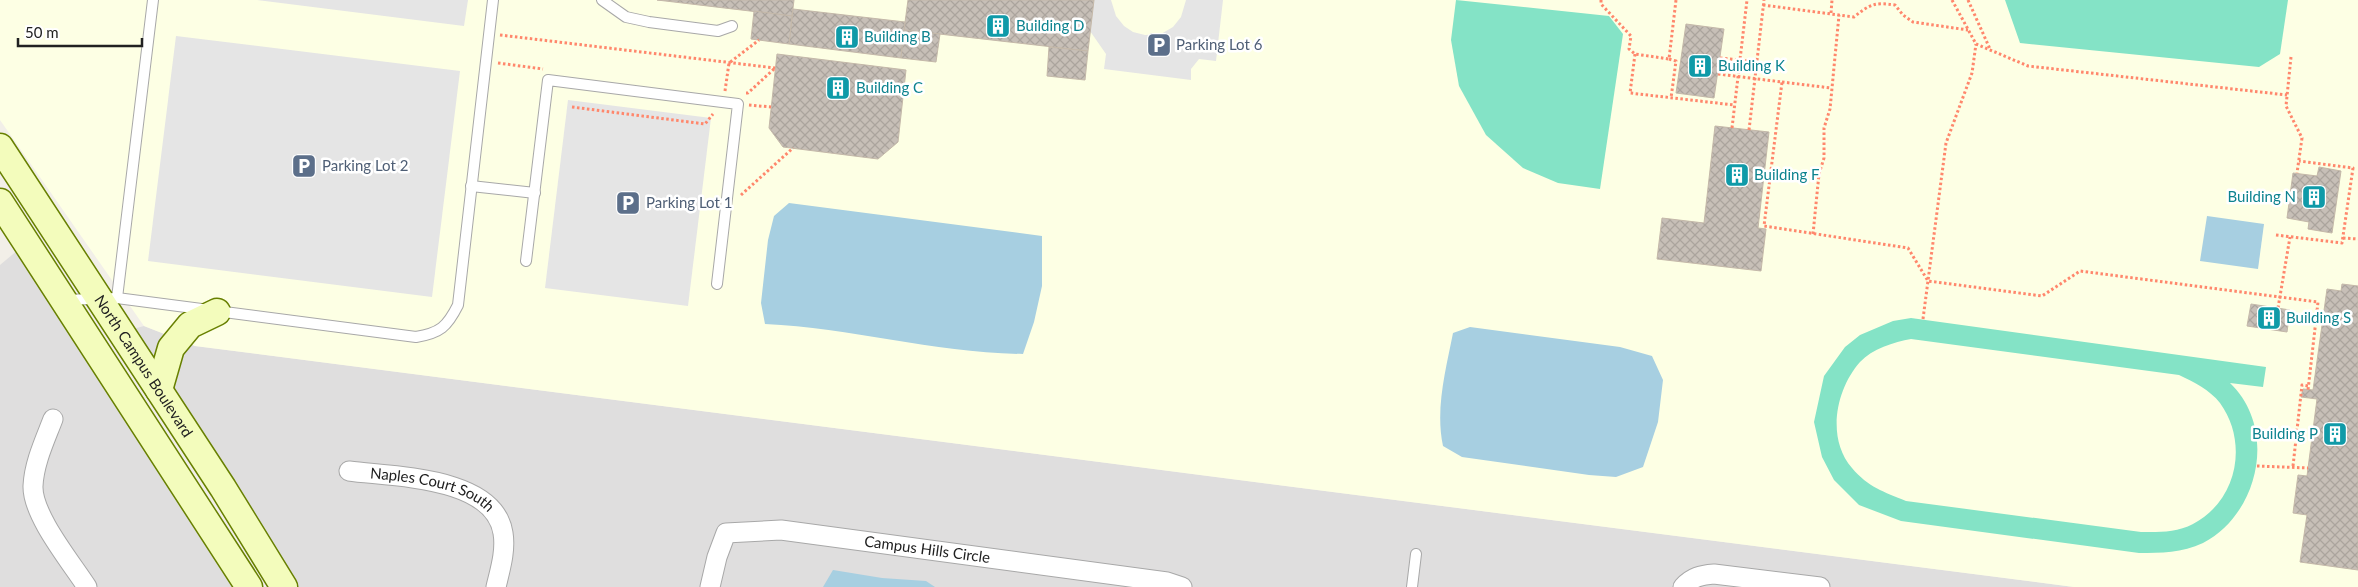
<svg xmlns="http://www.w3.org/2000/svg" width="2358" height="587" viewBox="0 0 2358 587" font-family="Lato,sans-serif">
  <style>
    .residential { fill: #dfdede }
    .education { fill: #fdffe4 }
    .pitch { fill: #84e3c6; fill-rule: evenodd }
    .parking { fill: #e5e5e5 }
    .water { fill: #a7cfe1 }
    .building { fill: url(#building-cross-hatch); stroke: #c4b8a9 }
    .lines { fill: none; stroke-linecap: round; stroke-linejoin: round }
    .lane-casing { stroke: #a8a8a8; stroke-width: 12 }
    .street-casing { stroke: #a8a8a8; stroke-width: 21 }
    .secondary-casing { stroke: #688001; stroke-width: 29 }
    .path { stroke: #ff876c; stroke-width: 3; stroke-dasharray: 2.5 2.5; stroke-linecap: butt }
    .lane { stroke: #fff; stroke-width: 10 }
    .street { stroke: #fff; stroke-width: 19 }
    .secondary { stroke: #f3fcbc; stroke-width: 26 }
    .labels { text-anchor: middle; stroke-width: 5; stroke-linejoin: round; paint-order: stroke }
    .culture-label { font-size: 15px; fill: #0d838f; stroke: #fff; text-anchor: start }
    .service-label { font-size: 15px; fill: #4e5e75; stroke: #fff; text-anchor: start }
    .street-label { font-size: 15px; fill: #212121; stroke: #fff }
  </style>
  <defs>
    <pattern id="building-cross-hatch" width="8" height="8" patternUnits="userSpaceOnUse" patternTransform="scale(1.25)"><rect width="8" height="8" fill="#c7bfb7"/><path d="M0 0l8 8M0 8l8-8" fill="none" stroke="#aba49d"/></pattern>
  </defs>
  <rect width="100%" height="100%" fill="#f2efe8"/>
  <!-- residential -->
  <g class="residential">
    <polygon points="18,250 237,587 0,587 0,265"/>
    <polygon points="144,326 195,346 2074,587 295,587 129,330"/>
  </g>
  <!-- education -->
  <polygon class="education" points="0,0 2358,0 2358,587 2074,587 195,346 144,326 0,120"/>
  <!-- pitch -->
  <g class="pitch">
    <polygon points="1456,0 1609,16 1623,34 1600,189 1558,183 1523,168 1486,135 1459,86 1451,40"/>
    <polygon points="2005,0 2288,0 2280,54 2259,67 2020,43"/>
    <path d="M1911 318 2266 367 2263 387 2230 383C2278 429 2259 514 2203 543 2182 553 2161 553 2139 553L1901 521 1859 505 1834 480 1822 457 1814 422 1824 376 1845 347 1860 335 1893 321ZM1911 339 2179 375C2194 382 2210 390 2220 403 2249 443 2237 501 2193 524 2176 533 2158 532 2141 532L1906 501C1884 492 1868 487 1852 468 1826 438 1836 389 1860 362 1872 349 1894 342 1911 339Z"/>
  </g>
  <!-- parking -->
  <g class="parking">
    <polygon points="257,0 468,0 464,26"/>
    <polygon points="1094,0 1111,0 1116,16 1124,26 1133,32 1145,35 1161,34 1173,27 1181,17 1186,0 1223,0 1216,61 1199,59 1191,69 1191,80 1104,69 1106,54 1090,31"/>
    <polygon points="176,36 460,71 432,297 148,261"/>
    <polygon points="568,100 711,118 688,306 545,288"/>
  </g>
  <!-- water -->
  <g class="water">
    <path d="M789 203 1042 236V286L1034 322 1023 354C936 353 852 328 765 324L761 303 768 240 774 216Z"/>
    <polygon points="2207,216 2264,224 2258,269 2200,261"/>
    <path d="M1470 327 1620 347 1652 356 1663 380 1658 422 1643 467 1616 477 1589 475 1462 457 1443 446C1435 409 1446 369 1453 333Z"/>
    <polygon points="833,570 882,578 926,581 935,587 823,587"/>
  </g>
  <!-- building -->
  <g class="building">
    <polygon points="657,0 794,0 792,16"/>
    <polygon points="908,0 1094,0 1088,51 904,30"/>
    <polygon points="793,9 905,22 901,58 789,44"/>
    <polygon points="754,11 792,16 789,44 751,39"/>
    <polygon points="1686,24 1724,29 1714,98 1676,93"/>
    <polygon points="904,30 940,34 936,62 901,58"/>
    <polygon points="1049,47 1088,51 1085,80 1047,76"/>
    <polygon points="777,54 906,70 898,142 878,159 783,147 769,128"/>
    <polygon points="1715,126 1769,132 1758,228 1766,229 1761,271 1657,259 1662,218 1704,223"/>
    <polygon points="2319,167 2341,171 2332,233 2308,229 2309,222 2287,218 2293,173 2317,176"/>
    <polygon points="2342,284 2358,286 2358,570 2300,562 2307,515 2293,513 2298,475 2307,476 2317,399 2301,397 2303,389 2313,390 2327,289 2341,291"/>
    <polygon points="2251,304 2290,310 2287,332 2247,326"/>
  </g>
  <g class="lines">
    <defs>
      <g id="lane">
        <polyline points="602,0 626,17 649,22 718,31 732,26"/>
        <polyline points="471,186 535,193"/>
        <polyline points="526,261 548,80 722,102 738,104 717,284"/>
        <polyline points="117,298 153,0"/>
        <path d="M66 300 117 298 416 337C440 333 447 327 458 305L493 0"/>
        <polyline points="1412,587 1416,554"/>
      </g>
      <g id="street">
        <path d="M53 419C45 440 34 463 33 486 32 515 71 562 87 587"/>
        <path id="s1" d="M349 471C393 477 494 476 503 533 506 551 500 570 496 587"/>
        <path id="s2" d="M710 587 717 557 726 533 781 530 1167 582 1182 587"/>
        <path d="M1683 587C1692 577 1701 575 1714 574L1820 587"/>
      </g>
      <g id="secondary">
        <path id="s3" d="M0 147 223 488 284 587"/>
        <polyline points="0,202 249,587"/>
        <polyline points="159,390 171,348 190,325 217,312"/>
      </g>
    </defs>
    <!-- lane casing -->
    <use href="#lane" class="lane-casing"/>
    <!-- street casing -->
    <use href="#street" class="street-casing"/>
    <!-- secondary casing -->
    <use href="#secondary" class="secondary-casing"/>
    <!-- path -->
    <g class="path">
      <polyline points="1601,0 1601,4 1631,36 1629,49 1635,54 1669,59 1676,0"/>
      <polyline points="1952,0 1976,44 2028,66 2287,95"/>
      <polyline points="1968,0 1990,49"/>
      <path d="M1763 5 1854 17C1870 4 1875 2 1895 5L1903 15 1913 22 1968 30"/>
      <polyline points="1831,13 1832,0"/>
      <polyline points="500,35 775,68"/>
      <polyline points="1635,54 1630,93 1734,105"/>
      <polyline points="2291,57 2286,106 2302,138 2297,173"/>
      <polyline points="1720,58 1757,62"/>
      <polyline points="1669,59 1676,61 1671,98"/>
      <polyline points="498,63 543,69"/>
      <polyline points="1718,74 1782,82 1764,226 1908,248 1928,281 2042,296 2080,271 2318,302 2308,390"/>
      <polyline points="1782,82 1831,88"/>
      <polyline points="725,91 729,63 759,40"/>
      <polyline points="746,93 748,93 775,68"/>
      <polyline points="749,105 771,107"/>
      <polyline points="572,107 705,124 713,114"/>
      <polyline points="1732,128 1747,0"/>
      <polyline points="1749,130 1764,0"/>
      <polyline points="741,195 793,148"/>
      <polyline points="1813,234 1819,174 1824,158 1824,128 1830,109 1839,15"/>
      <polyline points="2276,235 2342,243 2353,168 2299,161"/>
      <polyline points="2343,238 2358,239"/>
      <polyline points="2278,308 2290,237"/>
      <polyline points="1923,319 1946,143 1972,73 1976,44"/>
      <polyline points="2257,466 2308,468"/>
      <polyline points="2293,466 2302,385 2308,386"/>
    </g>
    <!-- lane -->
    <use href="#lane" class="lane"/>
    <!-- street -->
    <use href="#street" class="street"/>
    <!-- secondary -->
    <use href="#secondary" class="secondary"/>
  </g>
  <!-- icons -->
  <defs>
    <symbol id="building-square" viewBox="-11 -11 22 22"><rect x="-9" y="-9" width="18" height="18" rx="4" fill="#0f9aa8" stroke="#fff"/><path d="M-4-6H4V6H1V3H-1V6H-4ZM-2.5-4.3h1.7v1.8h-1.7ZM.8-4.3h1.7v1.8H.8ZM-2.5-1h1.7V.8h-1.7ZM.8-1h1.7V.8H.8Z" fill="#fff"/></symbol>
    <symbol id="parking-square" viewBox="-11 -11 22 22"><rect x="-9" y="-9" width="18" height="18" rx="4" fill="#5c6f8a" stroke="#fff"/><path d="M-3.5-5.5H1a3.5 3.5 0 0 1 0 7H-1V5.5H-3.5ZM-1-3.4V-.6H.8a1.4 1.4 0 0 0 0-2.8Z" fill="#fff"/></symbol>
  </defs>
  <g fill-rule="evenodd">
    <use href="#building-square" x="984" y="12" width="28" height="28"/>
    <use href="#building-square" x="833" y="23" width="28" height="28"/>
    <use href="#parking-square" x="1145" y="31" width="28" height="28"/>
    <use href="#building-square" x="1686" y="52" width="28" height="28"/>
    <use href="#building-square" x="824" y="74" width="28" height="28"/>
    <use href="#parking-square" x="290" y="152" width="28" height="28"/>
    <use href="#building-square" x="1723" y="161" width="28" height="28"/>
    <use href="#building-square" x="2300" y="183" width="28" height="28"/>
    <use href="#parking-square" x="614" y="189" width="28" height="28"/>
    <use href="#building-square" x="2255" y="304" width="28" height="28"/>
    <use href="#building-square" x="2321" y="420" width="28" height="28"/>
  </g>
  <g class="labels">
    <!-- culture labels -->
    <g class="culture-label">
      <text x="1016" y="31">Building D</text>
      <text x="864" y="42">Building B</text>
      <text x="1718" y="71">Building K</text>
      <text x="856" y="93">Building C</text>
      <text x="1754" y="180">Building F</text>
      <text x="2296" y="202" text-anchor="end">Building N</text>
      <text x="2286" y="323">Building S</text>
      <text x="2318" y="439" text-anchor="end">Building P</text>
    </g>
    <!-- service labels -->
    <g class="service-label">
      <text x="1176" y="50">Parking Lot 6</text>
      <text x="322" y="171">Parking Lot 2</text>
      <text x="646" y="208">Parking Lot 1</text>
    </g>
    <!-- street labels -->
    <g class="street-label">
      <text dy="5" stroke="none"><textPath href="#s3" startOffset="262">North Campus Boulevard</textPath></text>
      <text dy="5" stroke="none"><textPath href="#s1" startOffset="86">Naples Court South</textPath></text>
      <text dy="5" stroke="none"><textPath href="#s2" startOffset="259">Campus Hills Circle</textPath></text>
    </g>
  </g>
  <!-- scale -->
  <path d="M18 38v8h124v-8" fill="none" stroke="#212121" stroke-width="2.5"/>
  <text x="25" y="38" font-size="15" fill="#212121" stroke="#ffffff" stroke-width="4" paint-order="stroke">50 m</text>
</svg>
